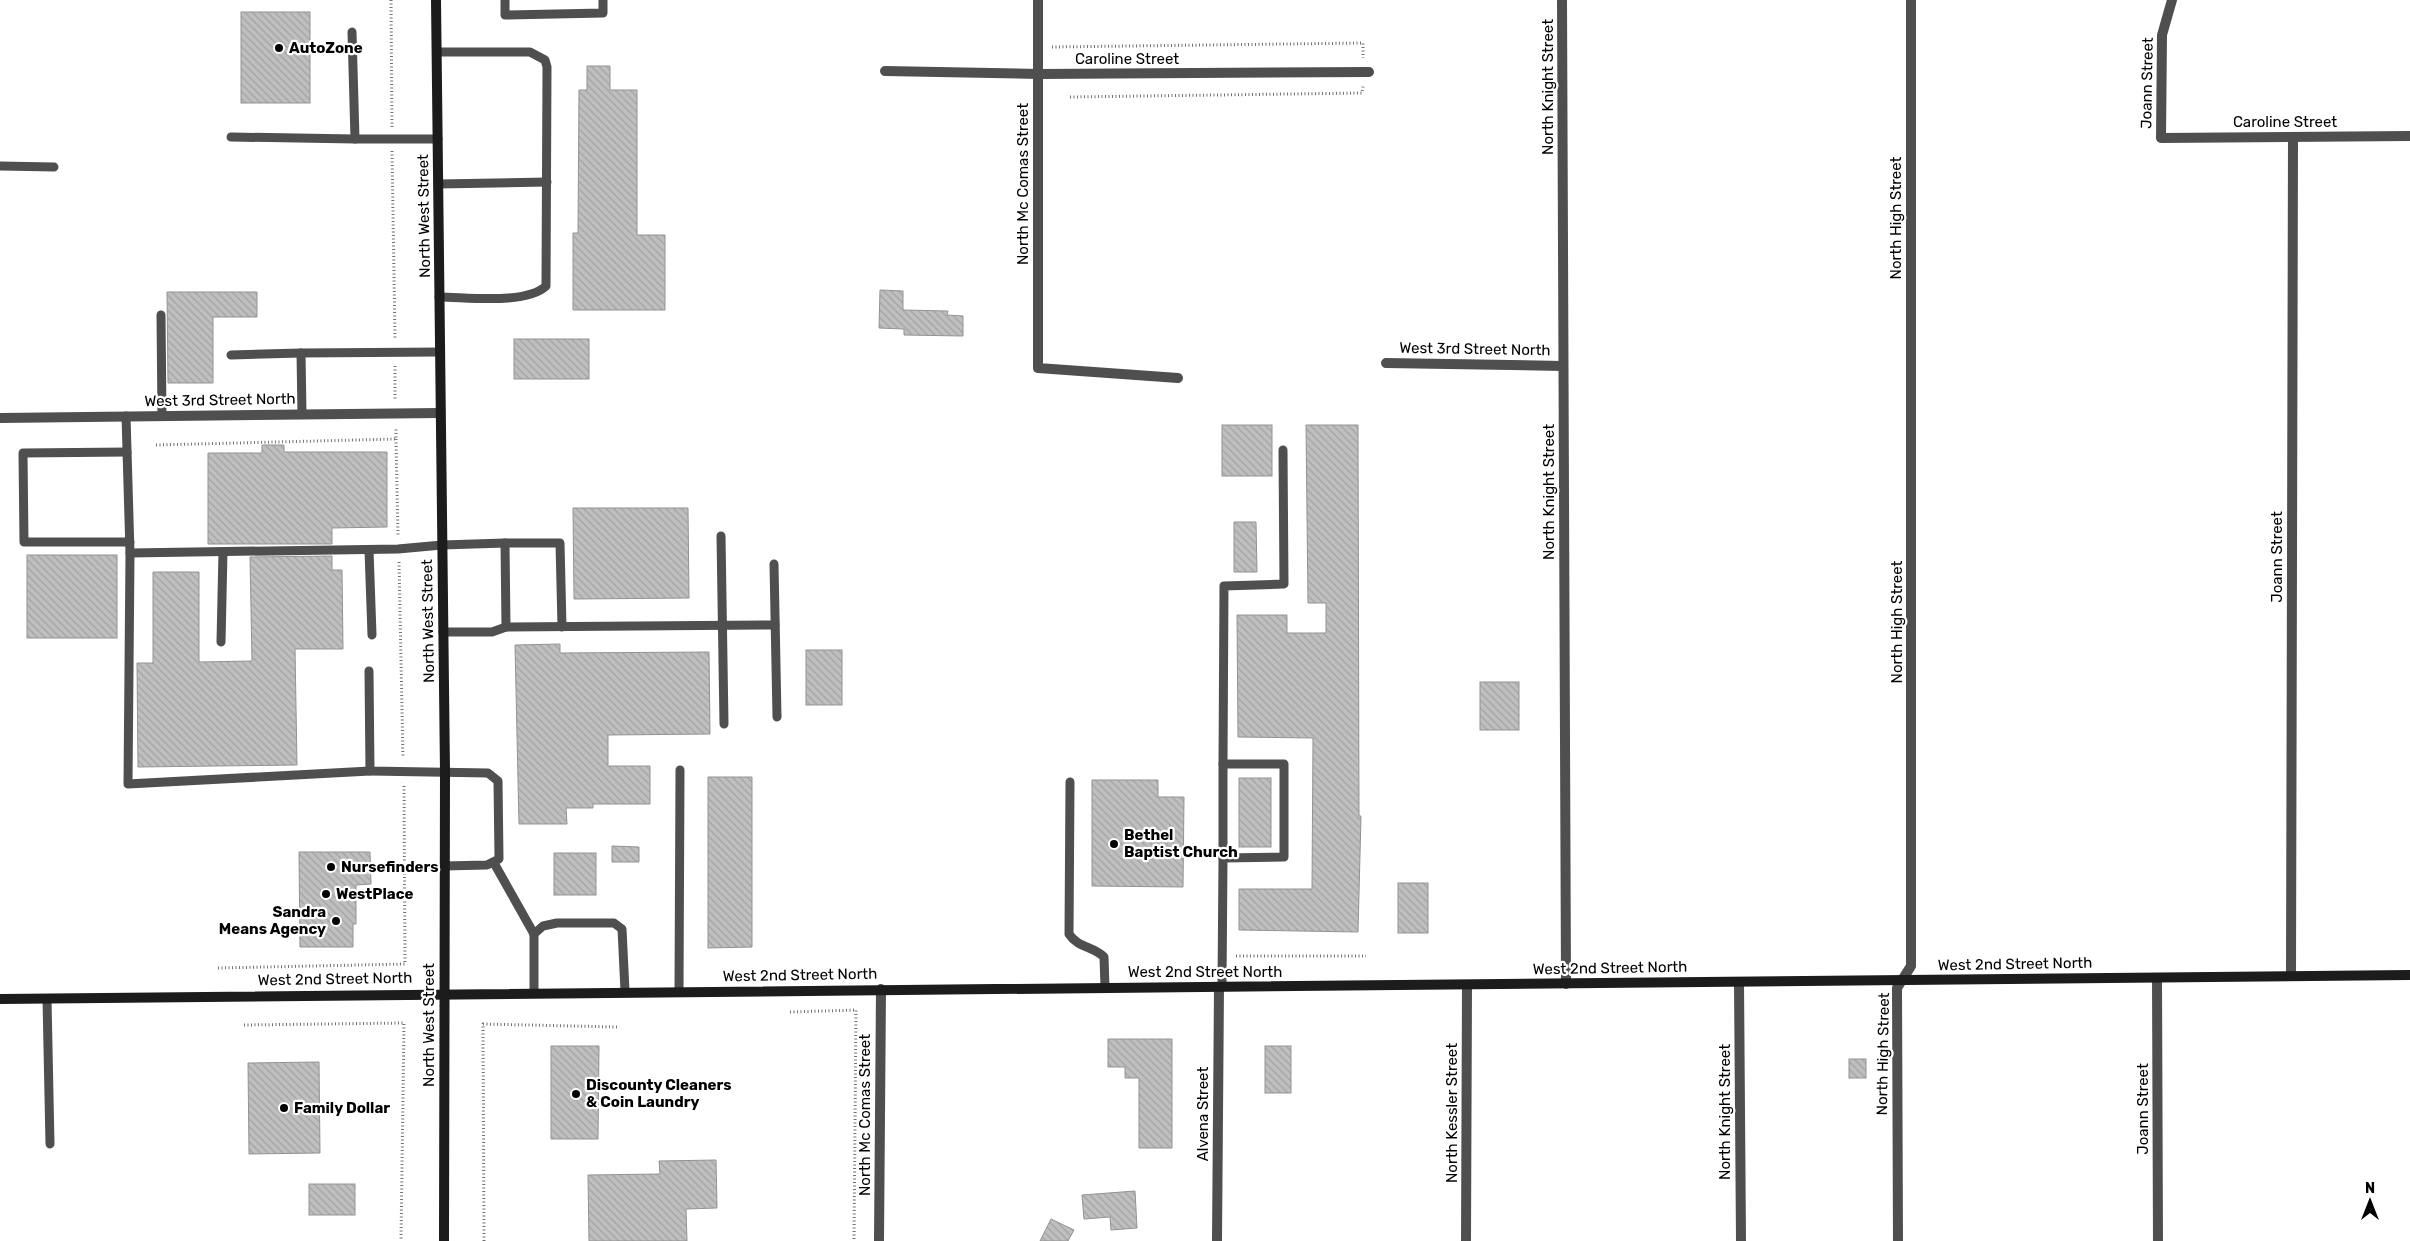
<svg xmlns="http://www.w3.org/2000/svg" width="2410" height="1241" viewBox="0 0 2410 1241" font-family="Rubik,sans-serif">
  <style>
    .building { fill: url(#building-back-hatch); stroke: #939393 }
    .lines { fill: none; stroke-linecap: round; stroke-linejoin: round }
    .path { stroke: #717171; stroke-width: 3; stroke-dasharray: 1 2.5; stroke-linecap: butt }
    .lane { stroke: #4f4f4f; stroke-width: 9 }
    .street { stroke: #4f4f4f; stroke-width: 10 }
    .secondary { stroke: #1c1c1c; stroke-width: 10 }
    .poi-dot { fill: #000; stroke: #fff; stroke-width: 2 }
    .labels { text-anchor: middle; stroke-width: 4.5; stroke-linejoin: round; paint-order: stroke }
    .poi-label { font-size: 15px; font-weight: bold; fill: #000; stroke: #fff; text-anchor: start }
    .street-label { font-size: 15px; fill: #000; stroke: #fff }
  </style>
  <defs>
    <pattern id="building-back-hatch" width="6" height="6" patternUnits="userSpaceOnUse" patternTransform="scale(1.25)"><rect width="6" height="6" fill="#bfbfbf"/><path d="M-1 5l2 2M0 0l6 6M5-1l2 2" fill="none" stroke="#a2a2a2"/></pattern>
  </defs>
  <rect width="100%" height="100%" fill="#fff"/>
  <!-- building -->
  <g class="building">
    <rect x="241" y="12" width="69" height="91"/>
    <polygon points="587,66 610,66 610,90 637,90 637,235 665,235 665,310 573,310 573,233 578,233 579,90 587,90"/>
    <polygon points="880,290 903,291 903,310 948,311 947,315 963,316 963,336 904,335 904,329 879,328"/>
    <polygon points="167,292 257,292 257,317 213,317 213,383 168,383"/>
    <rect x="514" y="339" width="75" height="40"/>
    <rect x="1222" y="425" width="50" height="51"/>
    <polygon points="1306,425 1358,425 1359,816 1361,816 1358,932 1239,930 1239,889 1312,889 1313,738 1238,737 1237,615 1287,615 1287,633 1326,633 1326,603 1308,603"/>
    <polygon points="262,445 284,445 284,452 387,452 387,527 332,528 332,544 208,544 208,453 262,453"/>
    <polygon points="573,508 688,508 689,598 574,599"/>
    <polygon points="1234,522 1256,522 1257,572 1234,572"/>
    <rect x="27" y="555" width="90" height="83"/>
    <polygon points="332,556 332,570 342,570 343,649 295,649 297,765 138,767 137,663 153,663 153,572 199,572 199,662 252,661 250,557"/>
    <polygon points="560,644 560,653 709,652 710,734 608,735 608,766 650,766 650,804 593,804 593,808 566,808 567,824 519,824 515,645"/>
    <rect x="806" y="650" width="36" height="55"/>
    <rect x="1480" y="682" width="39" height="48"/>
    <polygon points="708,777 752,777 752,947 708,948"/>
    <rect x="1239" y="778" width="32" height="69"/>
    <polygon points="1092,780 1158,780 1158,797 1184,797 1183,887 1092,886"/>
    <polygon points="612,846 639,847 639,862 612,862"/>
    <polygon points="299,852 370,852 371,884 356,885 356,924 353,924 353,947 300,947"/>
    <rect x="554" y="853" width="42" height="42"/>
    <rect x="1398" y="883" width="30" height="50"/>
    <polygon points="1108,1039 1172,1039 1172,1148 1139,1148 1139,1078 1125,1078 1125,1067 1108,1067"/>
    <polygon points="551,1046 599,1046 598,1139 551,1139"/>
    <rect x="1265" y="1046" width="26" height="47"/>
    <rect x="1849" y="1059" width="17" height="19"/>
    <polygon points="319,1062 320,1153 249,1154 248,1063"/>
    <polygon points="716,1160 717,1208 686,1209 687,1241 589,1241 588,1175 660,1174 659,1161"/>
    <rect x="309" y="1184" width="46" height="31"/>
    <polygon points="1135,1191 1137,1228 1111,1230 1110,1217 1084,1219 1082,1195"/>
    <polygon points="1051,1219 1074,1230 1068,1241 1040,1241"/>
  </g>
  <g class="lines">
    <!-- path -->
    <g class="path">
      <polyline points="391,0 392,127"/>
      <polyline points="1052,47 1363,43 1363,58"/>
      <polyline points="1070,97 1362,93 1363,86"/>
      <polyline points="392,151 395,339"/>
      <polyline points="395,366 395,399"/>
      <polyline points="396,439 398,536"/>
      <polyline points="156,445 396,439 396,428"/>
      <polyline points="399,562 403,758"/>
      <polyline points="1236,956 1366,956"/>
      <polyline points="218,968 405,964 404,784"/>
      <polyline points="790,1012 856,1010 854,1241"/>
      <polyline points="244,1025 404,1023 401,1241"/>
      <polyline points="484,1241 483,1024 617,1027"/>
    </g>
    <!-- lane -->
    <g class="lane">
      <polyline points="505,0 505,15 603,13 603,0"/>
      <polyline points="352,32 355,139 438,139"/>
      <path d="M437 52H530L545 60 547 67 546 286C526 305 467 297 439 297"/>
      <polyline points="231,137 355,139"/>
      <polyline points="0,166 54,167"/>
      <polyline points="438,184 547,182"/>
      <polyline points="161,315 162,416"/>
      <polyline points="231,355 301,353"/>
      <polyline points="302,414 301,353 440,352"/>
      <polyline points="126,416 130,553 398,549 442,545 505,543 506,627 492,632 443,632"/>
      <polyline points="127,452 23,453 24,542 130,542"/>
      <polyline points="721,536 724,724"/>
      <polyline points="505,543 560,543 562,627"/>
      <polyline points="369,550 372,635"/>
      <polyline points="130,553 128,784 370,771"/>
      <polyline points="774,564 777,717"/>
      <polyline points="506,627 775,625"/>
      <polyline points="221,642 223,552"/>
      <polyline points="369,671 370,771 488,773 498,781 499,859 487,865 444,866"/>
      <polyline points="1223,764 1223,858"/>
      <path d="M1070 782 1069 934C1078 948 1093 946 1104 957L1105 987"/>
      <polyline points="494,863 534,934"/>
      <polyline points="1222,987 1223,858 1284,857 1284,764 1223,764 1224,586 1284,584 1283,450"/>
      <polyline points="679,991 680,770"/>
      <polyline points="534,992 534,934 543,926 557,923 614,923 622,929 625,991"/>
      <polyline points="47,999 50,1144"/>
    </g>
    <!-- street -->
    <g class="street">
      <polyline points="1038,0 1038,368 1178,378"/>
      <polyline points="1562,0 1566,984"/>
      <polyline points="2172,0 2162,35 2161,138 2410,136"/>
      <polyline points="885,71 1039,74 1369,72"/>
      <polyline points="1386,363 1563,366"/>
      <polyline points="0,418 440,413"/>
      <polyline points="2291,976 2293,137"/>
      <polyline points="2157,978 2158,1241"/>
      <polyline points="1739,982 1741,1241"/>
      <polyline points="879,1241 881,989"/>
      <polyline points="1217,1241 1219,987"/>
      <polyline points="1466,1241 1467,985"/>
      <polyline points="1898,1241 1897,988 1911,966 1911,0"/>
    </g>
    <!-- secondary -->
    <g class="secondary">
      <polyline points="436,0 445,772 444,1241"/>
      <polyline points="0,999 2410,975"/>
    </g>
  </g>
  <!-- markers -->
  <g class="poi-dot">
    <circle cx="279" cy="48" r="5"/>
    <circle cx="1114" cy="844" r="5"/>
    <circle cx="331" cy="867" r="5"/>
    <circle cx="326" cy="894" r="5"/>
    <circle cx="336" cy="921" r="5"/>
    <circle cx="576" cy="1094" r="5"/>
    <circle cx="284" cy="1108" r="5"/>
  </g>
  <g class="labels">
    <!-- poi labels -->
    <g class="poi-label">
      <text x="289" y="53">AutoZone</text>
      <text x="1124" y="840">Bethel<tspan x="1124" dy="17">Baptist Church</tspan></text>
      <text x="341" y="872">Nursefinders</text>
      <text x="336" y="899">WestPlace</text>
      <text x="326" y="917" text-anchor="end">Sandra<tspan x="326" dy="17">Means Agency</tspan></text>
      <text x="586" y="1090">Discounty Cleaners<tspan x="586" dy="17">&amp; Coin Laundry</tspan></text>
      <text x="294" y="1113">Family Dollar</text>
    </g>
    <!-- street labels -->
    <g class="street-label">
      <text x="1127" y="64">Caroline Street</text>
      <text transform="translate(2147 83) rotate(-89)" y="5">Joann Street</text>
      <text transform="translate(1548 87) rotate(-90)" y="5">North Knight Street</text>
      <text x="2285" y="127">Caroline Street</text>
      <text transform="translate(1023 184) rotate(-90)" y="5">North Mc Comas Street</text>
      <text transform="translate(424 216) rotate(-91)" y="5">North West Street</text>
      <text transform="translate(1896 218) rotate(-90)" y="5">North High Street</text>
      <text transform="translate(1475 349) rotate(1)" y="5">West 3rd Street North</text>
      <text transform="translate(220 400) rotate(-1)" y="5">West 3rd Street North</text>
      <text transform="translate(1549 492) rotate(-90)" y="5">North Knight Street</text>
      <text transform="translate(2277 557) rotate(-90)" y="5">Joann Street</text>
      <text transform="translate(428 621) rotate(-91)" y="5">North West Street</text>
      <text transform="translate(1897 622) rotate(-90)" y="5">North High Street</text>
      <text transform="translate(2015 964) rotate(-1)" y="5">West 2nd Street North</text>
      <text transform="translate(1610 968) rotate(-1)" y="5">West 2nd Street North</text>
      <text x="1205" y="977">West 2nd Street North</text>
      <text transform="translate(800 975) rotate(-1)" y="5">West 2nd Street North</text>
      <text transform="translate(335 979) rotate(-1)" y="5">West 2nd Street North</text>
      <text transform="translate(429 1025) rotate(-90)" y="5">North West Street</text>
      <text transform="translate(1883 1054) rotate(-89)" y="5">North High Street</text>
      <text transform="translate(2143 1109) rotate(-90)" y="5">Joann Street</text>
      <text transform="translate(1725 1112) rotate(-90)" y="5">North Knight Street</text>
      <text transform="translate(1452 1113) rotate(-90)" y="5">North Kessler Street</text>
      <text transform="translate(1203 1114) rotate(-90)" y="5">Alvena Street</text>
      <text transform="translate(865 1115) rotate(-90)" y="5">North Mc Comas Street</text>
    </g>
  </g>
  <!-- north arrow -->
  <g transform="translate(2370 1201)" stroke="#ffffff" stroke-width="4" paint-order="stroke">
  <path d="M0-4L9 19L0 12L-9 19Z" fill="#000000"/>
  <text y="-8" font-size="14" font-weight="bold" text-anchor="middle" fill="#000000">N</text>
  </g>
</svg>
